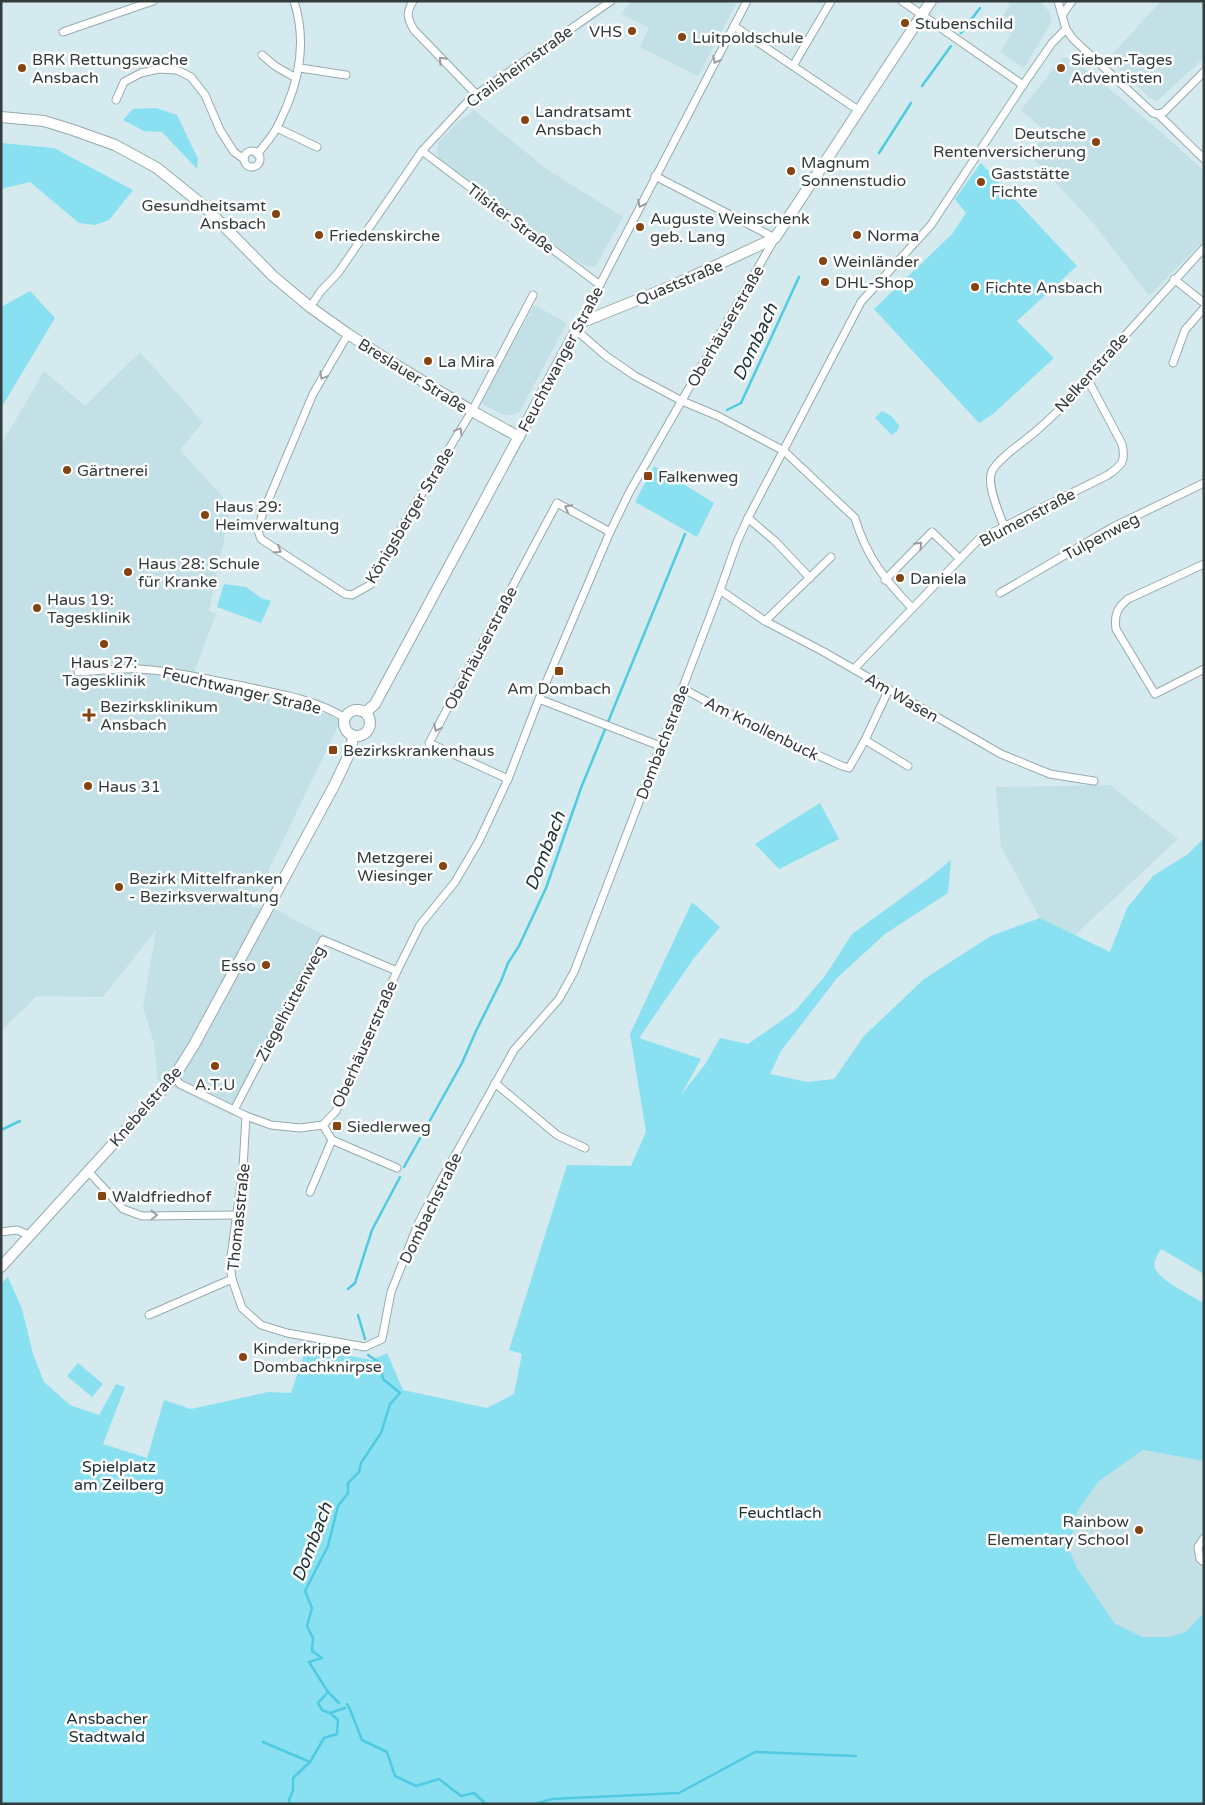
<svg xmlns="http://www.w3.org/2000/svg" width="1205" height="1805" viewBox="0 0 1205 1805" font-family="'Varela Round',sans-serif">
  <style>
    .built { fill: #c2e0e6 }
    .green { fill: #89e0f1 }
    .lines { fill: none; stroke-linecap: round; stroke-linejoin: round }
    .stream { stroke: #4fcbe1; stroke-width: 2.5 }
    .street-casing { stroke: #96aaae; stroke-width: 9 }
    .secondary-casing { stroke: #96aaae; stroke-width: 12 }
    .street { stroke: #fff; stroke-width: 7 }
    .secondary { stroke: #fff; stroke-width: 10 }
    .oneway { stroke: #999d9e }
    .poi-dot { fill: #854310; stroke: #fff; stroke-width: 2 }
    .labels { text-anchor: middle; stroke-width: 5; stroke-linejoin: round; paint-order: stroke }
    .poi-label { font-size: 16px; fill: #333b3c; stroke: #fff; text-anchor: start }
    .street-label { font-size: 16px; fill: #333b3c; stroke: #fff }
    .park-label { font-size: 16px; fill: #192f33; stroke: #fff }
    .water-label { font-size: 18px; font-style: italic; fill: #1c3236; stroke: #fff }
  </style>
  <rect width="100%" height="100%" fill="#d5eaee"/>
  <!-- built -->
  <g class="built">
    <polygon points="632,1 738,1 698,76 640,47 649,28 621,14"/>
    <polygon points="1005,1 1040,1 1050,13 1051,23 1024,68 1000,52 1011,34 997,24 1010,5"/>
    <polygon points="1161,1 1204,1 1204,58 1157,101 1150,98 1108,59"/>
    <polygon points="1062,58 1070,58 1087,70 1162,133 1204,171 1204,249 1199,245 1149,296 1094,224 1029,154 1047,132 1021,110"/>
    <polygon points="474,110 545,168 623,217 595,267 583,265 440,160 437,154 438,143 456,124"/>
    <polygon points="534,305 567,323 519,413 512,415 503,415 481,403"/>
    <polygon points="140,352 203,422 180,450 231,506 209,611 216,614 192,678 342,718 251,907 277,910 329,938 233,1116 158,1080 154,1043 143,1007 156,930 103,997 37,996 1,1031 1,445 44,371 85,406"/>
    <polygon points="1110,785 1178,839 1075,935 1040,918 1001,847 996,787"/>
    <polygon points="1143,1450 1204,1461 1204,1604 1202,1614 1187,1631 1170,1637 1143,1637 1114,1624 1077,1568 1069,1549 1078,1510 1099,1481"/>
  </g>
  <!-- green -->
  <g class="green">
    <polygon points="156,108 177,115 198,159 197,169 162,132 144,131 123,120 133,109"/>
    <polygon points="1,143 54,148 133,190 109,220 95,225 79,223 30,182 1,189"/>
    <polygon points="981,163 1077,266 1017,321 1054,358 993,414 979,423 874,309 952,234 966,213 955,199"/>
    <polygon points="30,291 55,318 1,408 1,307"/>
    <polygon points="882,411 890,415 899,425 898,430 892,435 875,418"/>
    <polygon points="654,466 714,503 697,537 635,502"/>
    <polygon points="224,584 246,587 261,598 271,601 261,623 217,607"/>
    <polygon points="820,803 839,839 779,869 755,844"/>
    <path d="M1204 838V1274L1161 1249C1158 1254 1153 1261 1155 1268 1159 1280 1192 1296 1204 1303V1461L1143 1450 1099 1481 1078 1510 1069 1549 1077 1568 1115 1624 1143 1637H1170L1187 1631 1204 1612V1804H1V1284L8 1277 22 1309 33 1354 44 1382 70 1405 99 1415 116 1384 125 1387 103 1444 147 1458 164 1400 191 1409 268 1392 291 1393 306 1348 372 1360 387 1353 403 1390 487 1408 514 1394 522 1354 509 1350 567 1165 631 1166 646 1132 630 1034 692 902 720 927 694 958 639 1038 701 1059 681 1095 706 1063 720 1038 748 1044 795 1011 825 976 852 934 929 878 951 860 948 893 885 934 837 978 781 1051 770 1074 807 1082 834 1079 864 1036 924 979 991 936 1040 918 1110 952 1127 908 1153 876 1188 854Z"/>
    <polygon points="78,1363 103,1384 92,1397 67,1376"/>
  </g>
  <g class="lines">
    <!-- stream -->
    <g class="stream">
      <polyline points="961,33 980,8"/>
      <polyline points="922,86 951,46"/>
      <polyline points="879,153 911,103"/>
      <polyline points="727,410 741,403 799,277"/>
      <polyline points="1,1130 20,1121"/>
      <polyline points="404,1167 462,1063 476,1031 501,981 508,963 519,946 546,888 581,788 685,534"/>
      <polyline points="348,1289 355,1283 372,1230 400,1177"/>
      <polyline points="358,1315 365,1339"/>
      <polyline points="328,1692 339,1703"/>
      <polyline points="347,1704 349,1707 362,1740 387,1752 395,1776 416,1786 439,1779 461,1796 474,1793 486,1804"/>
      <polyline points="330,1713 345,1708"/>
      <polyline points="263,1742 310,1762"/>
      <polyline points="290,1804 289,1800 293,1790 293,1778 310,1762 324,1738 337,1734 338,1720 330,1713 322,1710 318,1703 328,1692 309,1662 322,1658 312,1651 313,1638 307,1626 312,1608 305,1591 328,1546 338,1506 348,1493 348,1483 359,1472 361,1463 381,1433 390,1404 400,1393 383,1379 380,1363 368,1355"/>
      <polyline points="535,1804 552,1799 679,1793 755,1752 856,1756"/>
    </g>
    <defs>
      <g id="street">
        <path d="M413 1C406 13 407 18 414 30L476 94"/>
        <polyline points="902,1 1023,85"/>
        <polyline points="1058,1 1066,29 1073,39 1153,113 1158,114 1204,159"/>
        <polyline points="1063,14 1072,1"/>
        <polyline points="734,26 858,110"/>
        <polyline points="63,32 153,1"/>
        <polyline points="262,55 275,66 296,78"/>
        <polyline points="793,66 831,1"/>
        <polyline points="300,68 346,75"/>
        <polyline points="116,100 124,82 141,73 159,69 177,70 191,77 205,95 220,130 234,152 244,159"/>
        <polyline points="1158,114 1164,112 1204,72"/>
        <polyline points="277,128 317,147"/>
        <polyline points="422,151 600,285"/>
        <circle cx="252" cy="159" r="8"/>
        <path d="M257 154C264 146 271 138 276 129 280 122 283 114 286 108 301 73 306 38 294 1"/>
        <polyline points="1174,279 1204,303"/>
        <polyline points="310,307 321,291 338,273 422,151 470,99 611,1"/>
        <polyline points="580,323 747,1"/>
        <path d="M576 330 606 356 635 376 682 401 718 416 784 451 855 518C866 556 885 580 912 608"/>
        <polyline points="348,334 313,394 262,515 258,531 261,539 345,594 352,595 370,585 408,516 472,411 533,295"/>
        <polyline points="1173,363 1185,330 1204,308"/>
        <polyline points="748,518 776,542 810,578"/>
        <path d="M1004 526C999 513 986 484 992 471 999 458 1023 442 1035 432 1060 410 1083 388 1103 360L1204 248"/>
        <path d="M1204 564 1128 599C1117 608 1114 615 1116 629L1155 694 1204 669"/>
        <polyline points="885,580 932,532 960,559"/>
        <polyline points="720,590 765,621 824,652 1001,754 1050,774 1094,781"/>
        <polyline points="1000,593 1113,527 1204,483"/>
        <polyline points="765,621 831,557"/>
        <path d="M854 669 979 539 1108 475C1122 465 1126 462 1122 444L1088 380"/>
        <path d="M78 672C98 671 118 668 138 669 175 671 212 680 247 687 280 694 317 700 345 718"/>
        <polyline points="682,688 749,724 842,766 849,768 865,740 889,689"/>
        <polyline points="539,699 660,746"/>
        <polyline points="865,740 908,766"/>
        <polyline points="508,779 429,743 557,503 610,532"/>
        <polyline points="174,1077 180,1084 246,1116 243,1168 230,1264 232,1279 242,1308 261,1325 287,1333 365,1347 382,1339 391,1292 419,1222 439,1184 514,1050 559,999 574,972 720,590 737,542 748,518 861,302 931,225 1023,85 1052,43 1066,29"/>
        <polyline points="495,1083 557,1135 585,1148"/>
        <polyline points="234,1110 323,940 397,971"/>
        <polyline points="246,1116 271,1125 300,1128 323,1125 336,1111 397,971 420,925 455,882 479,841 508,779 539,699 610,532 630,491 775,238 655,176"/>
        <polyline points="332,1140 397,1168"/>
        <polyline points="88,1171 123,1209 142,1216 237,1215"/>
        <polyline points="310,1192 332,1140 323,1125"/>
        <polyline points="1,1232 17,1230 29,1235"/>
        <polyline points="149,1315 232,1279"/>
        <polyline points="1204,1538 1198,1547 1200,1559 1204,1562"/>
      </g>
      <g id="secondary">
        <polyline points="1,117 44,121 73,130 115,145 157,168 204,206 273,276 310,307 348,334 386,359 472,411 519,437"/>
        <circle cx="357" cy="723" r="13"/>
        <polyline points="366,712 375,704 580,323 672,286 775,238 931,1"/>
        <polyline points="1,1267 174,1077 194,1045 335,784 351,750 353,736"/>
      </g>
    </defs>
    <!-- street casing -->
    <use href="#street" class="street-casing"/>
    <!-- secondary casing -->
    <use href="#secondary" class="secondary-casing"/>
    <!-- street -->
    <use href="#street" class="street"/>
    <!-- secondary -->
    <use href="#secondary" class="secondary"/>
  </g>
  <!-- one-way arrows -->
  <defs><path id="oneway-chevron" d="M-2-3.5L2.5 0L-2 3.5" fill="none" stroke-width="1.6" stroke-linecap="round" stroke-linejoin="round" transform="scale(1.25)"/></defs>
  <g class="oneway">
    <use href="#oneway-chevron" transform="translate(442 60) rotate(-134)"/>
    <use href="#oneway-chevron" transform="translate(716 60) rotate(118)"/>
    <use href="#oneway-chevron" transform="translate(641 204) rotate(117)"/>
    <use href="#oneway-chevron" transform="translate(323 376) rotate(121)"/>
    <use href="#oneway-chevron" transform="translate(459 431) rotate(-59)"/>
    <use href="#oneway-chevron" transform="translate(568 508) rotate(-152)"/>
    <use href="#oneway-chevron" transform="translate(919 545) rotate(-46)"/>
    <use href="#oneway-chevron" transform="translate(278 550) rotate(32)"/>
    <use href="#oneway-chevron" transform="translate(437 728) rotate(118)"/>
    <use href="#oneway-chevron" transform="translate(154 1215) rotate(-1)"/>
  </g>
  <!-- markers -->
  <g class="poi-dot">
    <circle cx="905" cy="23" r="5"/>
    <circle cx="632" cy="31" r="5"/>
    <circle cx="682" cy="37" r="5"/>
    <circle cx="22" cy="68" r="5"/>
    <circle cx="1061" cy="68" r="5"/>
    <circle cx="525" cy="120" r="5"/>
    <circle cx="1096" cy="142" r="5"/>
    <circle cx="791" cy="171" r="5"/>
    <circle cx="981" cy="182" r="5"/>
    <circle cx="276" cy="214" r="5"/>
    <circle cx="640" cy="227" r="5"/>
    <circle cx="319" cy="235" r="5"/>
    <circle cx="857" cy="235" r="5"/>
    <circle cx="823" cy="261" r="5"/>
    <circle cx="825" cy="282" r="5"/>
    <circle cx="975" cy="287" r="5"/>
    <circle cx="428" cy="361" r="5"/>
    <circle cx="67" cy="470" r="5"/>
    <rect x="643" y="471" width="10" height="10" rx="2.5"/>
    <circle cx="205" cy="515" r="5"/>
    <circle cx="128" cy="572" r="5"/>
    <circle cx="900" cy="578" r="5"/>
    <circle cx="37" cy="608" r="5"/>
    <circle cx="104" cy="644" r="5"/>
    <rect x="554" y="666" width="10" height="10" rx="2.5"/>
    <path d="M86.5 707.5h5v5h5v5h-5v5h-5v-5h-5v-5h5z"/>
    <rect x="328" y="745" width="10" height="10" rx="2.5"/>
    <circle cx="88" cy="786" r="5"/>
    <circle cx="443" cy="866" r="5"/>
    <circle cx="119" cy="887" r="5"/>
    <circle cx="266" cy="965" r="5"/>
    <circle cx="215" cy="1066" r="5"/>
    <rect x="332" y="1121" width="10" height="10" rx="2.5"/>
    <rect x="97" y="1191" width="10" height="10" rx="2.5"/>
    <circle cx="243" cy="1357" r="5"/>
    <circle cx="1139" cy="1530" r="5"/>
  </g>
  <g class="labels">
    <!-- poi labels -->
    <g class="poi-label">
      <text x="915" y="29">Stubenschild</text>
      <text x="622" y="37" text-anchor="end">VHS</text>
      <text x="692" y="43">Luitpoldschule</text>
      <text x="32" y="65">BRK Rettungswache<tspan x="32" dy="18">Ansbach</tspan></text>
      <text x="1071" y="65">Sieben-Tages<tspan x="1071" dy="18">Adventisten</tspan></text>
      <text x="535" y="117">Landratsamt<tspan x="535" dy="18">Ansbach</tspan></text>
      <text x="1086" y="139" text-anchor="end">Deutsche<tspan x="1086" dy="18">Rentenversicherung</tspan></text>
      <text x="801" y="168">Magnum<tspan x="801" dy="18">Sonnenstudio</tspan></text>
      <text x="991" y="179">Gaststätte<tspan x="991" dy="18">Fichte</tspan></text>
      <text x="266" y="211" text-anchor="end">Gesundheitsamt<tspan x="266" dy="18">Ansbach</tspan></text>
      <text x="650" y="224">Auguste Weinschenk<tspan x="650" dy="18">geb. Lang</tspan></text>
      <text x="329" y="241">Friedenskirche</text>
      <text x="867" y="241">Norma</text>
      <text x="833" y="267">Weinländer</text>
      <text x="835" y="288">DHL-Shop</text>
      <text x="985" y="293">Fichte Ansbach</text>
      <text x="438" y="367">La Mira</text>
      <text x="77" y="476">Gärtnerei</text>
      <text x="658" y="482">Falkenweg</text>
      <text x="215" y="512">Haus 29:<tspan x="215" dy="18">Heimverwaltung</tspan></text>
      <text x="138" y="569">Haus 28: Schule<tspan x="138" dy="18">für Kranke</tspan></text>
      <text x="910" y="584">Daniela</text>
      <text x="47" y="605">Haus 19:<tspan x="47" dy="18">Tagesklinik</tspan></text>
      <text x="104" y="668" text-anchor="middle">Haus 27:<tspan x="104" dy="18">Tagesklinik</tspan></text>
      <text x="559" y="694" text-anchor="middle">Am Dombach</text>
      <text x="100" y="712">Bezirksklinikum<tspan x="100" dy="18">Ansbach</tspan></text>
      <text x="343" y="756">Bezirkskrankenhaus</text>
      <text x="98" y="792">Haus 31</text>
      <text x="433" y="863" text-anchor="end">Metzgerei<tspan x="433" dy="18">Wiesinger</tspan></text>
      <text x="129" y="884">Bezirk Mittelfranken<tspan x="129" dy="18">- Bezirksverwaltung</tspan></text>
      <text x="256" y="971" text-anchor="end">Esso</text>
      <text x="215" y="1090" text-anchor="middle">A.T.U</text>
      <text x="347" y="1132">Siedlerweg</text>
      <text x="112" y="1202">Waldfriedhof</text>
      <text x="253" y="1354">Kinderkrippe<tspan x="253" dy="18">Dombachknirpse</tspan></text>
      <text x="1129" y="1527" text-anchor="end">Rainbow<tspan x="1129" dy="18">Elementary School</tspan></text>
    </g>
    <!-- street labels -->
    <g class="street-label">
      <text transform="translate(519 66) rotate(-36)" y="6">Crailsheimstraße</text>
      <text transform="translate(511 218) rotate(37)" y="6">Tilsiter Straße</text>
      <text transform="translate(679 282) rotate(-23)" y="6">Quaststraße</text>
      <text transform="translate(725 326) rotate(-60)" y="6">Oberhäuserstraße</text>
      <text transform="translate(560 359) rotate(-62)" y="6">Feuchtwanger Straße</text>
      <text transform="translate(1091 372) rotate(-48)" y="6">Nelkenstraße</text>
      <text transform="translate(413 375) rotate(32)" y="6">Breslauer Straße</text>
      <text transform="translate(409 515) rotate(-59)" y="6">Königsberger Straße</text>
      <text transform="translate(1027 517) rotate(-28)" y="6">Blumenstraße</text>
      <text transform="translate(1101 536) rotate(-28)" y="6">Tulpenweg</text>
      <text transform="translate(480 648) rotate(-62)" y="6">Oberhäuserstraße</text>
      <text transform="translate(242 690) rotate(13)" y="6">Feuchtwanger Straße</text>
      <text transform="translate(902 697) rotate(30)" y="6">Am Wasen</text>
      <text transform="translate(762 728) rotate(26)" y="6">Am Knollenbuck</text>
      <text transform="translate(662 742) rotate(-69)" y="6">Dombachstraße</text>
      <text transform="translate(290 1003) rotate(-62)" y="6">Ziegelhüttenweg</text>
      <text transform="translate(364 1044) rotate(-66)" y="6">Oberhäuserstraße</text>
      <text transform="translate(145 1106) rotate(-49)" y="6">Knebelstraße</text>
      <text transform="translate(430 1208) rotate(-64)" y="6">Dombachstraße</text>
      <text transform="translate(238 1217) rotate(-84)" y="6">Thomasstraße</text>
    </g>
    <!-- park labels -->
    <g class="park-label">
      <text x="119" y="1472">Spielplatz<tspan x="119" dy="18">am Zeilberg</tspan></text>
      <text x="780" y="1518">Feuchtlach</text>
      <text x="107" y="1724">Ansbacher<tspan x="107" dy="18">Stadtwald</tspan></text>
    </g>
    <!-- water labels -->
    <g class="water-label">
      <text transform="translate(755 342) rotate(-65)" y="6">Dombach</text>
      <text transform="translate(545 851) rotate(-69)" y="6">Dombach</text>
      <text transform="translate(312 1542) rotate(-69)" y="6">Dombach</text>
    </g>
  </g>
  <!-- border -->
  <rect width="1205" height="1805" fill="none" stroke="#333b3c" stroke-width="5"/>
</svg>
